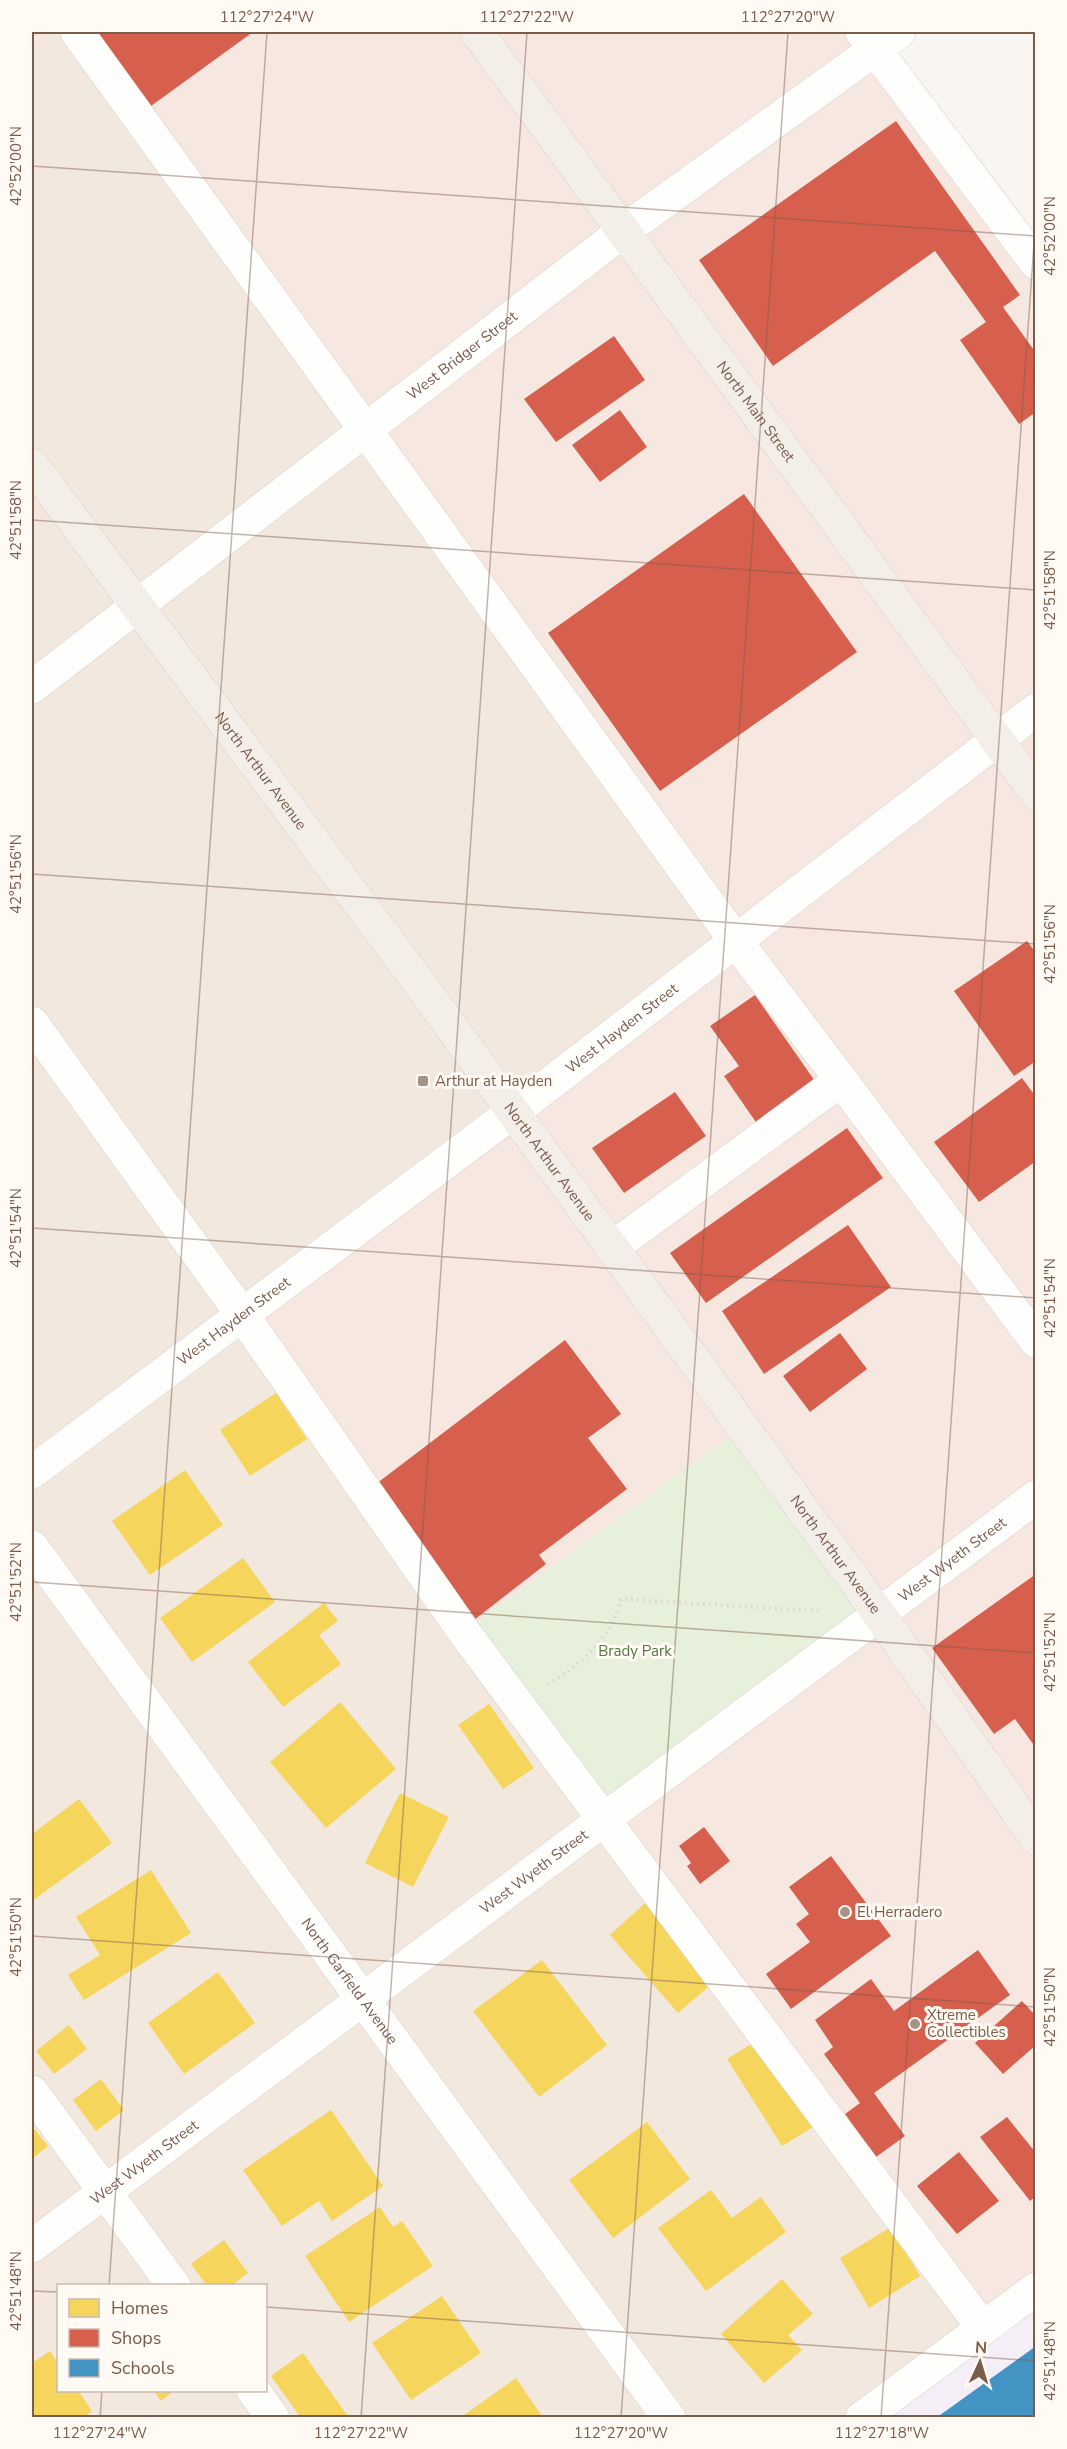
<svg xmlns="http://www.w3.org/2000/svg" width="1067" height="2449" viewBox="0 0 1067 2449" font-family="'Nunito Sans',sans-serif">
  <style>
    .residential { fill: #f2e8de; fill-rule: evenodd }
    .commercial { fill: #f6e8e1 }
    .education { fill: #f6eef6 }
    .green { fill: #e7f0db }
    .homes { fill: #f6d55c }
    .shops { fill: #d6604d }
    .schools { fill: #4393c3 }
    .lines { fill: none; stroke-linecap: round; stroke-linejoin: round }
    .minor-casing { stroke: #d7d1cb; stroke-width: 34 }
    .major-casing { stroke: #dad1cc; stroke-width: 34 }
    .path { stroke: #dcd5d0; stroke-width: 4; stroke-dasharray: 1.5 4.5; stroke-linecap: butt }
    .minor { stroke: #fefefd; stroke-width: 33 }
    .major { stroke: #f3eee8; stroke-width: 33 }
    .ticks { fill: none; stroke: #7a5c4d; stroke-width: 1.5; stroke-opacity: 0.45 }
    .poi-dot { fill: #a69286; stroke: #fffaf3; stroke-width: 2 }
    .labels { text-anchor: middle; stroke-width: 6; stroke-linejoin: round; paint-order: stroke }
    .street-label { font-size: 15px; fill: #7a5c4d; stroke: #fffaf3 }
    .poi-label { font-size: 15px; fill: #7a5c4d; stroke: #fffaf3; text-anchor: start }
    .park-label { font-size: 15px; fill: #537a41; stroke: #fffaf3 }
    .neatline { fill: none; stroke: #7a5c4d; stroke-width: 2 }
    .ticks-label { font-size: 15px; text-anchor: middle; fill: #7a5c4d }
  </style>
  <rect width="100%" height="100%" fill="#f9f5f0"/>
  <!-- residential -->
  <path class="residential" d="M32 32H77L735 940 243 1316 983 2328 862 2417 32 2418ZM58 2286H266V2390H58Z"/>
  <!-- commercial -->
  <polygon class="commercial" points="77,32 862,32 1035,263 1035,2417 983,2328 243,1316 735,940"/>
  <!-- education -->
  <polygon class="education" points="1035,2289 1035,2417 862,2417"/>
  <!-- green -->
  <polygon class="green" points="741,1428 879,1614 603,1820 464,1632"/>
  <!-- homes -->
  <g class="homes">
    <polygon points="276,1393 307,1439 250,1476 220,1430"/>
    <polygon points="185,1470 223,1525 150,1575 112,1521"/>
    <polygon points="243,1558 275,1602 192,1662 160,1618"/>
    <polygon points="324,1603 338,1621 319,1635 341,1664 283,1707 248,1662"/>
    <polygon points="340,1702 396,1769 326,1828 270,1762"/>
    <polygon points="489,1704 534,1768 503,1789 458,1725"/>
    <polygon points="400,1793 449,1817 413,1887 365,1863"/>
    <polygon points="79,1799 112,1843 32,1901 32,1834"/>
    <polygon points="151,1870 191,1933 84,2000 68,1975 100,1955 76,1917"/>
    <polygon points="645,1903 714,1982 678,2013 610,1935"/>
    <polygon points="542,1960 607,2045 539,2097 473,2011"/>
    <polygon points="218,1972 255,2023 184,2074 148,2023"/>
    <polygon points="69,2025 87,2049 54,2074 36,2051"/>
    <polygon points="761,2038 815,2126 782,2146 727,2059"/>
    <polygon points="101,2079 124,2110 96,2131 73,2100"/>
    <polygon points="331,2110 383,2186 332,2221 319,2201 282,2226 243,2170"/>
    <polygon points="647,2122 690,2179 613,2238 569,2180"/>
    <polygon points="32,2126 48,2146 32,2159"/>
    <polygon points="711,2190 732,2218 761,2197 786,2232 706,2291 658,2228"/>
    <polygon points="380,2207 393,2227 402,2221 433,2266 349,2322 305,2256"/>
    <polygon points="891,2227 920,2276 869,2308 840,2258"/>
    <polygon points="224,2240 248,2273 231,2286 207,2286 191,2264"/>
    <polygon points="782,2279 813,2314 788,2335 802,2350 764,2383 721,2334"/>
    <polygon points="442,2296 481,2353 411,2400 372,2343"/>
    <polygon points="50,2351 58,2363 58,2390 78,2390 92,2411 82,2418 32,2418 32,2363"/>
    <polygon points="303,2353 349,2418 301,2418 271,2376"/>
    <polygon points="516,2378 543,2418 460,2418"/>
    <polygon points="153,2390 175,2390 161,2401"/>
  </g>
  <!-- shops -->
  <g class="shops">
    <polygon points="104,32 253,32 151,106 99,35"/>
    <polygon points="896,121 1020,295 1003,307 1036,353 1036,412 1019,424 960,340 986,322 935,251 773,366 699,260"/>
    <polygon points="614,336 645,380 556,442 524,399"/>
    <polygon points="620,410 647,447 600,482 572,445"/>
    <polygon points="744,494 857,652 660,791 548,633"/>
    <polygon points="1027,941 1036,953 1036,1061 1014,1076 954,991"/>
    <polygon points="755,995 819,1087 760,1128 724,1076 739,1066 710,1026"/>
    <polygon points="1022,1078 1036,1097 1036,1161 979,1202 934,1142"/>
    <polygon points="675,1092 706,1136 624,1193 592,1148"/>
    <polygon points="847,1128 883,1178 706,1303 670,1253"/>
    <polygon points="848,1225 891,1287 764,1374 722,1311"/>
    <polygon points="840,1333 867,1369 810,1412 783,1376"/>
    <polygon points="565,1340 621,1414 588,1438 627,1489 539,1555 546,1564 474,1620 372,1487"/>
    <polygon points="1036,1574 1036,1748 1015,1719 994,1734 932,1648"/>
    <polygon points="704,1827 730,1861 700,1884 687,1866 691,1863 679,1846"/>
    <polygon points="831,1856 891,1936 791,2009 766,1974 810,1942 796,1924 809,1914 789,1887"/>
    <polygon points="978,1950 1010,1995 874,2093 905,2136 876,2157 845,2114 860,2103 824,2054 833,2047 815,2020 871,1979 894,2011"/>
    <polygon points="1022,2001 1036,2016 1036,2045 1003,2074 975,2043"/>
    <polygon points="1007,2117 1036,2153 1036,2196 1030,2201 980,2137"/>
    <polygon points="959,2152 999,2201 957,2234 917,2186"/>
  </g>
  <!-- schools -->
  <polygon class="schools" points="1036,2346 1036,2418 936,2418"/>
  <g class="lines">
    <defs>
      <g id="minor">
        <polyline points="77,32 735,940 841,1080"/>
        <polyline points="862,32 1036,263"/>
        <path id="s1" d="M32 687 622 232 899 32"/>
        <polyline points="32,1023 243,1316 464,1632 983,2328"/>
        <polyline points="612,1248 841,1080 1036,1341"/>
        <path id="s2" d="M32 1472 513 1112 1036 710"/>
        <path id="s3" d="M32 1547 669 2418"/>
        <polyline points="32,2092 174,2286"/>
        <path id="s4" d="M32 2246 1036 1497"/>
        <polyline points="253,2390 273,2418"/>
        <polyline points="862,2418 1036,2289"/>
      </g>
      <g id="major">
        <path id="s5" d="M477 32 1036 793"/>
        <path id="s6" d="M32 465 409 969 879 1614 1036 1838"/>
      </g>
    </defs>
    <!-- minor casing -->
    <use href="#minor" class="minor-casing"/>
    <!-- major casing -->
    <use href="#major" class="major-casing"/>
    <!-- path -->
    <path class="path" d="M548 1685C582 1662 611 1640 621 1599L821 1611"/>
    <!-- minor -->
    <use href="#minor" class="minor"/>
    <!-- major -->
    <use href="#major" class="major"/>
  </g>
  <!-- ticks -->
  <path class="ticks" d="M32 166 1036 236M32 520 1036 590M32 874 1036 944M32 1228 1036 1298M32 1582 1036 1653M32 1936 1036 2007M109 2286 267 32M32 2291 58 2292M266 2307 1036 2361M100 2418 102 2390M361 2418 527 32M621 2418 788 32M881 2418 1036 215"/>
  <!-- markers -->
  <g class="poi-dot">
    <rect x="417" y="1075" width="12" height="12" rx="3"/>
    <circle cx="845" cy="1912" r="6"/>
    <circle cx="915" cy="2024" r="6"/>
  </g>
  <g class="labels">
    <!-- street labels -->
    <g class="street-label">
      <text dy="5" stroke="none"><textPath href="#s1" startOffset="543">West Bridger Street</textPath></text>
      <text dy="5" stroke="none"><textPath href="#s5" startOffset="471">North Main Street</textPath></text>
      <text dy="5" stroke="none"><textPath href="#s6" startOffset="382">North Arthur Avenue</textPath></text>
      <text dy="5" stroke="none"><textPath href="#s2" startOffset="738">West Hayden Street</textPath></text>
      <text dy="5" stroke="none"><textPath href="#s6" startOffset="868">North Arthur Avenue</textPath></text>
      <text dy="5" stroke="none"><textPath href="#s2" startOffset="252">West Hayden Street</textPath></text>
      <text dy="5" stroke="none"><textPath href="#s6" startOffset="1354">North Arthur Avenue</textPath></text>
      <text dy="5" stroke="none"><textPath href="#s4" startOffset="1148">West Wyeth Street</textPath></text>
      <text dy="5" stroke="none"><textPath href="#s4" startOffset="626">West Wyeth Street</textPath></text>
      <text dy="5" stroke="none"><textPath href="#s3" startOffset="538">North Garfield Avenue</textPath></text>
      <text dy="5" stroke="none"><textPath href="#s4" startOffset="140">West Wyeth Street</textPath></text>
    </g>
    <!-- poi labels -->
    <g class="poi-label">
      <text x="435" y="1086">Arthur at Hayden</text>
      <text x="857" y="1917">El Herradero</text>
      <text x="927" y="2020">Xtreme<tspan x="927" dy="17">Collectibles</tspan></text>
    </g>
    <!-- park labels -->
    <g class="park-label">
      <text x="635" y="1656">Brady Park</text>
    </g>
  </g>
  <!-- border -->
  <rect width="1067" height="2449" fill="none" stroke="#fffaf3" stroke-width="66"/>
  <!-- legend -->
  <rect x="57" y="2284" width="210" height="108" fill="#fffaf3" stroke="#cabbb1" stroke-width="1.5"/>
  <rect x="69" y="2299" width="30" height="18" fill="#f6d55c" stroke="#cabbb1" stroke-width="1.5"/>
  <text x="111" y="2314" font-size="18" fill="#7a5c4d">Homes</text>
  <rect x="69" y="2329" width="30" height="18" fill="#d6604d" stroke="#cabbb1" stroke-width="1.5"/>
  <text x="111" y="2344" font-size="18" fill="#7a5c4d">Shops</text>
  <rect x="69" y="2359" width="30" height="18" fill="#4393c3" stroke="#cabbb1" stroke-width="1.5"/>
  <text x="111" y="2374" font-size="18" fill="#7a5c4d">Schools</text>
  <!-- north arrow -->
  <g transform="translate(980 2362) rotate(4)" stroke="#fffaf3" stroke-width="4.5" paint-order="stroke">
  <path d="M0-4.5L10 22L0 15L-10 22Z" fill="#7a5c4d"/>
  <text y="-9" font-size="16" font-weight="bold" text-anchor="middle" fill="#7a5c4d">N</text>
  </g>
  <rect x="33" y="33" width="1001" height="2383" class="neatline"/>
  <g class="ticks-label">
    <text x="267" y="22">112°27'24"W</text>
    <text x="527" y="22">112°27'22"W</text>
    <text x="788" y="22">112°27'20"W</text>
    <text transform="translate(16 166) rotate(-90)" y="5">42°52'00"N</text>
    <text transform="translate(1050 236) rotate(-90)" y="5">42°52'00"N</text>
    <text transform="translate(16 520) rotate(-90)" y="5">42°51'58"N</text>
    <text transform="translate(1050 590) rotate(-90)" y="5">42°51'58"N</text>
    <text transform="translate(16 874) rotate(-90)" y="5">42°51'56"N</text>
    <text transform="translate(1050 944) rotate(-90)" y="5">42°51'56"N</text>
    <text transform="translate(16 1228) rotate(-90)" y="5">42°51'54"N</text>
    <text transform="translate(1050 1298) rotate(-90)" y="5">42°51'54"N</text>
    <text transform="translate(16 1582) rotate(-90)" y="5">42°51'52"N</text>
    <text transform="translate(1050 1652) rotate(-90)" y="5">42°51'52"N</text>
    <text transform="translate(16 1937) rotate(-90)" y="5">42°51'50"N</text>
    <text transform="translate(1050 2007) rotate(-90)" y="5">42°51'50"N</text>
    <text transform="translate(16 2291) rotate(-90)" y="5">42°51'48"N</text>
    <text transform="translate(1050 2361) rotate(-90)" y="5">42°51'48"N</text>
    <text x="100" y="2438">112°27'24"W</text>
    <text x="361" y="2438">112°27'22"W</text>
    <text x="621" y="2438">112°27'20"W</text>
    <text x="882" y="2438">112°27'18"W</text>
  </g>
</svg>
